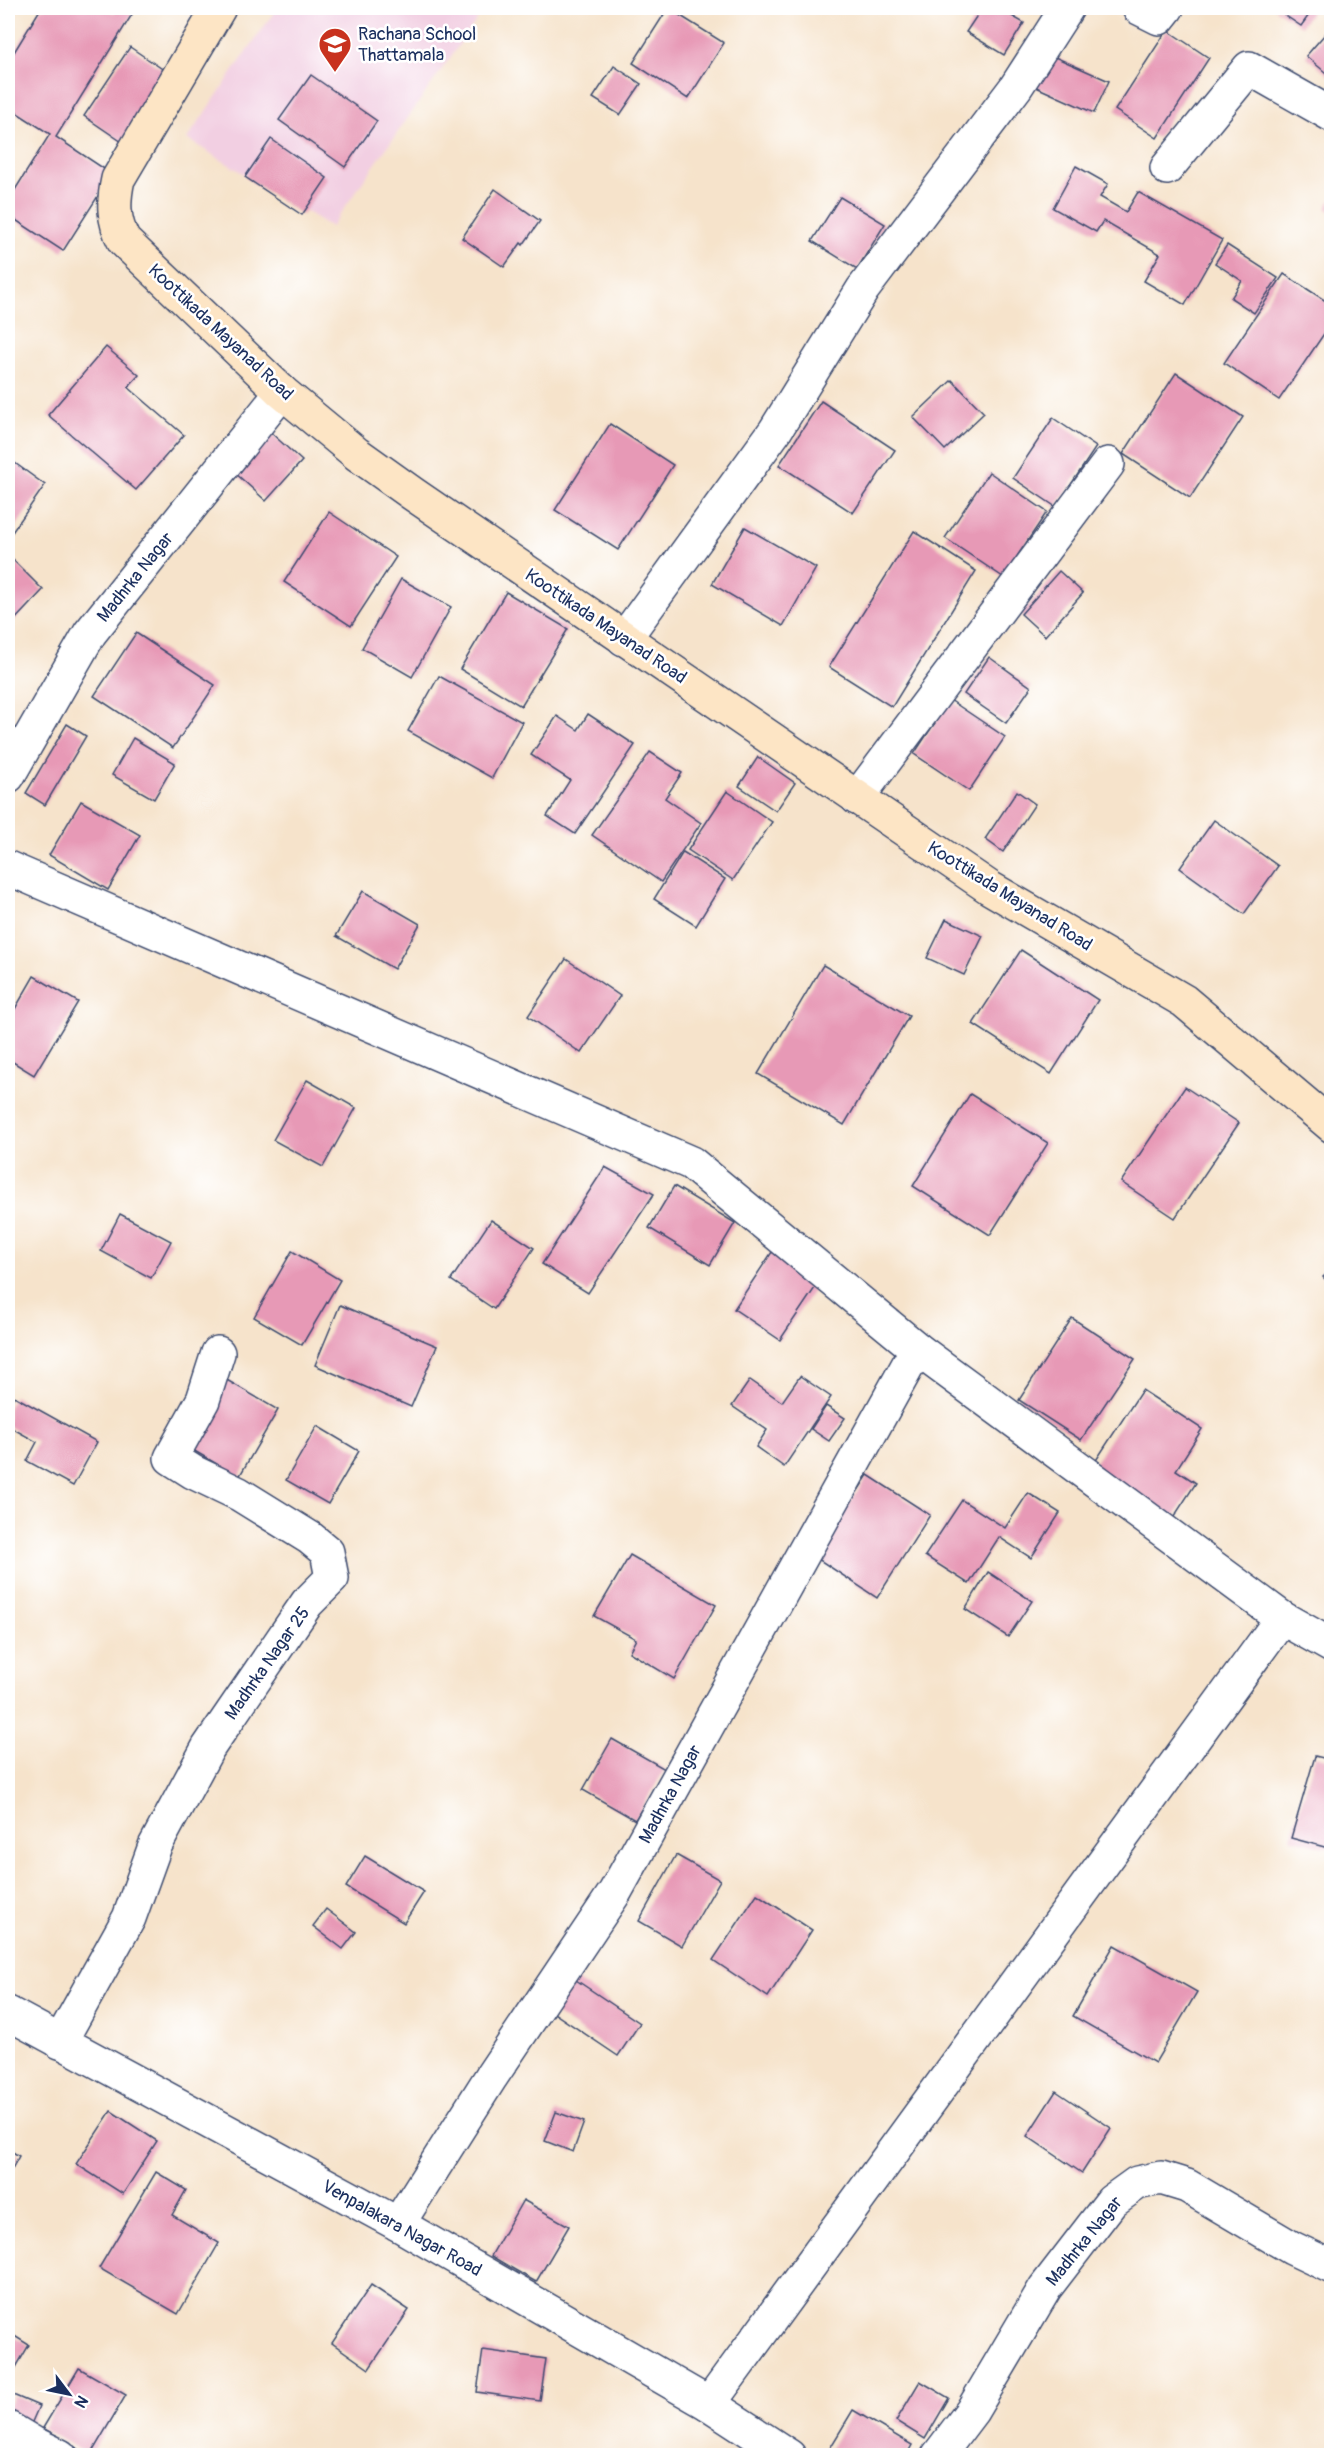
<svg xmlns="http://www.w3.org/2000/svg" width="1339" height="2463" viewBox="0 0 1339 2463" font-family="Pangolin,sans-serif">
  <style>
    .built { fill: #f2cfe2 }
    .building { fill: #e799b6 }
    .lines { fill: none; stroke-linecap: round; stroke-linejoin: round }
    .minor-casing { stroke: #3c4a6e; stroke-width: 36 }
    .tertiary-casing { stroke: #3c4a6e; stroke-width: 36 }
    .secondary-casing { stroke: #3c4a6e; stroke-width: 36 }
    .minor { stroke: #fff; stroke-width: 33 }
    .tertiary { stroke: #fff; stroke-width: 33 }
    .secondary { stroke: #fde5c5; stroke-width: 33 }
    .labels { text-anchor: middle; stroke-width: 5; stroke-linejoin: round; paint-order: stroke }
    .poi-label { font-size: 18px; fill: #1b2f5e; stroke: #fff; text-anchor: start }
    .street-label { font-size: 18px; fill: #1b2f5e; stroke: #fff }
  </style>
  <rect width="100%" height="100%" fill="#fff"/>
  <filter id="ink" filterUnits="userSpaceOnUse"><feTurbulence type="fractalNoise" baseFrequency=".0167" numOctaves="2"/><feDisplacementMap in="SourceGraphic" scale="12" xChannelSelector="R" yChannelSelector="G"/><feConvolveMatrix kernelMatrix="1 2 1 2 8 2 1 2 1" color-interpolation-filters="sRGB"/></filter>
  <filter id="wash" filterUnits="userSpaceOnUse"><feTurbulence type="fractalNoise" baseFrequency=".008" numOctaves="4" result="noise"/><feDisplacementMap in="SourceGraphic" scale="24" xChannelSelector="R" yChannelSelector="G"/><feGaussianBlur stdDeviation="1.35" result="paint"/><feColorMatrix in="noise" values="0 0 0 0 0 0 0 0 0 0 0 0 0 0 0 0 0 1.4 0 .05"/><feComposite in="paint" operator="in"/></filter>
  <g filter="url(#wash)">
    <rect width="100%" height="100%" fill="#f6e3cb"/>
    <!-- built -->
    <polygon class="built" points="277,8 485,8 331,227 187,139"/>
    <g id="blocks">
      <!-- building -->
      <g class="building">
        <polygon points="41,8 106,8 114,13 117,8 136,8 56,137 112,174 63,251 8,215 8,201 50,134 8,107 8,62"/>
        <polygon points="668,8 724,43 688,99 633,63"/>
        <polygon points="982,8 998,8 1024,23 1004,55 966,32"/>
        <polygon points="1274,8 1314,8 1301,26"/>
        <polygon points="1332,26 1332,78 1306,56"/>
        <polygon points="1167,30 1209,58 1157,138 1115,110"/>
        <polygon points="130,47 174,77 128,146 84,116"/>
        <polygon points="1048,54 1109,81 1094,113 1034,86"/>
        <polygon points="614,66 641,84 620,115 593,98"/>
        <polygon points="311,75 377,121 345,167 279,120"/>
        <polygon points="271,139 327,178 302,215 245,177"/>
        <polygon points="1076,166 1108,184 1100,197 1126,212 1138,192 1222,240 1185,305 1144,281 1160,254 1103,221 1096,232 1053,208"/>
        <polygon points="495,189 540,221 523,245 521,243 504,267 462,238"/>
        <polygon points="840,197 885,224 857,269 812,241"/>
        <polygon points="1332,199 1332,212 1326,208"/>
        <polygon points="1227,245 1278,278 1254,313 1231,298 1242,281 1215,263"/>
        <polygon points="1284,274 1332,305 1332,322 1279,400 1224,363"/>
        <polygon points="106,347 139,375 128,387 184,435 136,490 48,415"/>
        <polygon points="1176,373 1243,417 1190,498 1123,454"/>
        <polygon points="952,380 984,413 945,450 913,417"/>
        <polygon points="821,401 895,450 853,513 779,465"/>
        <polygon points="1053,418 1096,447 1056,507 1013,478"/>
        <polygon points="610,424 673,465 618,550 555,510"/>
        <polygon points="269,431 302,461 266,501 233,471"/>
        <polygon points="8,458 45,485 8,538"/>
        <polygon points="989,472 1047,512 1003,577 945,538"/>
        <polygon points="329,512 396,557 351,626 284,582"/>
        <polygon points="745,527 816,568 783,626 712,584"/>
        <polygon points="914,531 976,571 892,707 829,667"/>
        <polygon points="8,555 43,590 8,627"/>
        <polygon points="1059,571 1083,593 1045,636 1021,614"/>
        <polygon points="401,579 451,607 412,677 362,648"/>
        <polygon points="506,592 568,629 521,706 460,669"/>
        <polygon points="136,633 215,685 173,748 94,696"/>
        <polygon points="989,657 1031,687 1006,723 964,694"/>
        <polygon points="439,676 522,722 492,778 408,731"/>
        <polygon points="950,700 1005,737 969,791 914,754"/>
        <polygon points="588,714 635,745 575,834 547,816 570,780 531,755 557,716 578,730"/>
        <polygon points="67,724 86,736 45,805 26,793"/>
        <polygon points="133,738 175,763 154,799 112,775"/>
        <polygon points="650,752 682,773 665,798 701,823 661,882 592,835"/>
        <polygon points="758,757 795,783 776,811 739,786"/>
        <polygon points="727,791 772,822 733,880 688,850"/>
        <polygon points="1017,791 1035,804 1003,852 985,839"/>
        <polygon points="81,801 140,835 108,890 49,855"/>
        <polygon points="1214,820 1278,866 1244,914 1180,868"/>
        <polygon points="683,852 725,879 696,926 654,899"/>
        <polygon points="363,891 420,924 394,969 336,936"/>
        <polygon points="946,919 983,936 964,975 927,958"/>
        <polygon points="1021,950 1098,1000 1051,1074 973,1024"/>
        <polygon points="566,959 620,996 581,1053 528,1016"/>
        <polygon points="823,965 909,1016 844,1125 758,1074"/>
        <polygon points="34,976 78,1002 34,1075 8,1059 8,1021"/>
        <polygon points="307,1080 356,1108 323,1167 273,1140"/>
        <polygon points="1185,1087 1239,1123 1175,1218 1121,1182"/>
        <polygon points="970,1094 1048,1143 990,1235 913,1186"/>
        <polygon points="605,1167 654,1194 588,1293 542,1264"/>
        <polygon points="674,1186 735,1223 710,1265 649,1228"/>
        <polygon points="120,1214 171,1241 151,1278 101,1251"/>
        <polygon points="491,1220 534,1248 494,1309 451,1280"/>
        <polygon points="292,1251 340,1280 302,1345 254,1317"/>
        <polygon points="772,1252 819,1282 780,1340 734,1309"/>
        <polygon points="1332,1269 1332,1286 1323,1277"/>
        <polygon points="340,1305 437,1346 411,1407 315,1365"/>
        <polygon points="1072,1318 1135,1359 1081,1440 1019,1400"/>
        <polygon points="800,1376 831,1397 784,1467 756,1447 767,1430 732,1406 750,1380 782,1402"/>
        <polygon points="225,1379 278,1410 239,1477 186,1446"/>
        <polygon points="1142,1390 1202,1429 1176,1470 1196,1483 1170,1523 1089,1471"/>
        <polygon points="14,1396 97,1442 73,1486 27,1461 37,1442 8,1426 8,1408"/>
        <polygon points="826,1406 845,1418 829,1441 811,1429"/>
        <polygon points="317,1426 359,1451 328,1504 286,1480"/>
        <polygon points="868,1475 930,1515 877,1598 815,1557"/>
        <polygon points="1028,1493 1060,1513 1031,1558 999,1537 969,1584 925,1556 962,1500 1005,1528"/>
        <polygon points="630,1555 716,1605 674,1679 629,1652 636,1639 594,1616"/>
        <polygon points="988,1572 1032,1601 1008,1637 965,1609"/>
        <polygon points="612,1739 665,1769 635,1820 583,1790"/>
        <polygon points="1315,1756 1332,1760 1332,1849 1291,1838"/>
        <polygon points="676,1855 720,1880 682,1946 639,1921"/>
        <polygon points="365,1856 424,1892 404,1923 346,1887"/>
        <polygon points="757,1894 812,1930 768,1997 713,1960"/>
        <polygon points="326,1909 356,1932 343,1949 313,1926"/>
        <polygon points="1114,1945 1197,1992 1155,2063 1073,2016"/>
        <polygon points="573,1978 640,2023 618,2056 551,2011"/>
        <polygon points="1056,2091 1111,2128 1082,2173 1027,2136"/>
        <polygon points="111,2111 157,2141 123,2194 76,2164"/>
        <polygon points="556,2112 584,2122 573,2152 545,2141"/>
        <polygon points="8,2149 19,2156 8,2176"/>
        <polygon points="156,2172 186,2190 172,2215 219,2243 178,2314 99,2268"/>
        <polygon points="523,2200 569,2226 536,2282 491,2256"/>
        <polygon points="371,2285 409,2310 369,2369 332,2343"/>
        <polygon points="8,2332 29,2345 8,2381"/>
        <polygon points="483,2350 546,2359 540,2401 477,2392"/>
        <polygon points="79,2368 126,2395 90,2456 43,2428"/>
        <polygon points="920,2381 949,2398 925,2439 896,2421"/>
        <polygon points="13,2395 39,2406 28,2431 8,2422 8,2407"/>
        <polygon points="853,2410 912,2445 906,2456 831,2456 827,2453"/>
      </g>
    </g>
  </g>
  <g filter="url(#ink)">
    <use href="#blocks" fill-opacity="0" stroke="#3c4a6e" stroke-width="1.5"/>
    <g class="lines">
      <defs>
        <g id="minor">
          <polyline points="1139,8 1159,18 1167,8"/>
          <polyline points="1167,168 1249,68 1332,115"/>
          <polyline points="624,639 775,431 863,289 1016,87 1067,8"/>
          <polyline points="857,798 1108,464"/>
          <polyline points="8,868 691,1163 917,1349 1282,1618 1332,1646"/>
          <polyline points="8,2013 398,2224 709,2404 789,2456"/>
          <polyline points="60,2042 129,1918 155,1846 208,1748 307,1603 332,1578 327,1552 310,1538 239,1494 193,1472 171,1458 203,1400 218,1353"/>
          <polyline points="398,2224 491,2077 615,1892 917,1349"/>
          <polyline points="709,2404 1282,1618"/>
          <polyline points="8,2428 33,2443 60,2456"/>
          <polyline points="938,2456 972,2411 1045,2288 1112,2201 1137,2183 1161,2178 1187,2186 1292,2248 1332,2267"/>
        </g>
        <polyline id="tertiary" points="8,776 90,633 282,392"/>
        <path id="secondary" d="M219 8 118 179C113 202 113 220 124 241L282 392 357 454 413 494 990 888 1184 1001 1332 1126"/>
      </defs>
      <!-- minor casing -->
      <use href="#minor" class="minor-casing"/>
      <!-- tertiary casing -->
      <use href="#tertiary" class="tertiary-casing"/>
      <!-- secondary casing -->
      <use href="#secondary" class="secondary-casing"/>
      <!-- minor -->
      <use href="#minor" class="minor"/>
      <!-- tertiary -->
      <use href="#tertiary" class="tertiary"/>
      <!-- secondary -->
      <use href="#secondary" class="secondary"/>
    </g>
  </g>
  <!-- icons -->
  <defs>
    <symbol id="school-pin" viewBox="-11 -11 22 30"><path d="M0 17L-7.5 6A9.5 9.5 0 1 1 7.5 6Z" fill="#c8321e" stroke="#fff"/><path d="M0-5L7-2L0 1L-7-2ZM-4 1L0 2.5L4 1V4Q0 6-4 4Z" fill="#fff"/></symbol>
  </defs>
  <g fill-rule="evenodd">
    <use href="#school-pin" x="316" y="25" width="38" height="52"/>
  </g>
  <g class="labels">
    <!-- poi labels -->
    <g class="poi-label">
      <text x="358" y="40">Rachana School<tspan x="358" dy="21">Thattamala</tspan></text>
    </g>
    <!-- street labels -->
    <g class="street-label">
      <text transform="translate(221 332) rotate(43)" y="6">Koottikada Mayanad Road</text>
      <text transform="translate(135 577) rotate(-51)" y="6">Madhrka Nagar</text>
      <text transform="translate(606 626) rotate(34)" y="6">Koottikada Mayanad Road</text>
      <text transform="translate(1010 896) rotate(32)" y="6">Koottikada Mayanad Road</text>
      <text transform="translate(267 1663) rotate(-55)" y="6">Madhrka Nagar 25</text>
      <text transform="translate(670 1794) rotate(-61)" y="6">Madhrka Nagar</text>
      <text transform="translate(402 2228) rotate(29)" y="6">Venpalakara Nagar Road</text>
      <text transform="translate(1084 2241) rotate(-51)" y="6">Madhrka Nagar</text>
    </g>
  </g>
  <!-- margin -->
  <rect width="1339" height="2463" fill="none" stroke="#fff" stroke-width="30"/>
  <!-- north arrow -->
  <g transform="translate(69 2394) rotate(122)" stroke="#ffffff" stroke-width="4.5" paint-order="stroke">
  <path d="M0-4.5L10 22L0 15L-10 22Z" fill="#1b2f5e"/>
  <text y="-9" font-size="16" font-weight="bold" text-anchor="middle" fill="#1b2f5e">N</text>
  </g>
</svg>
